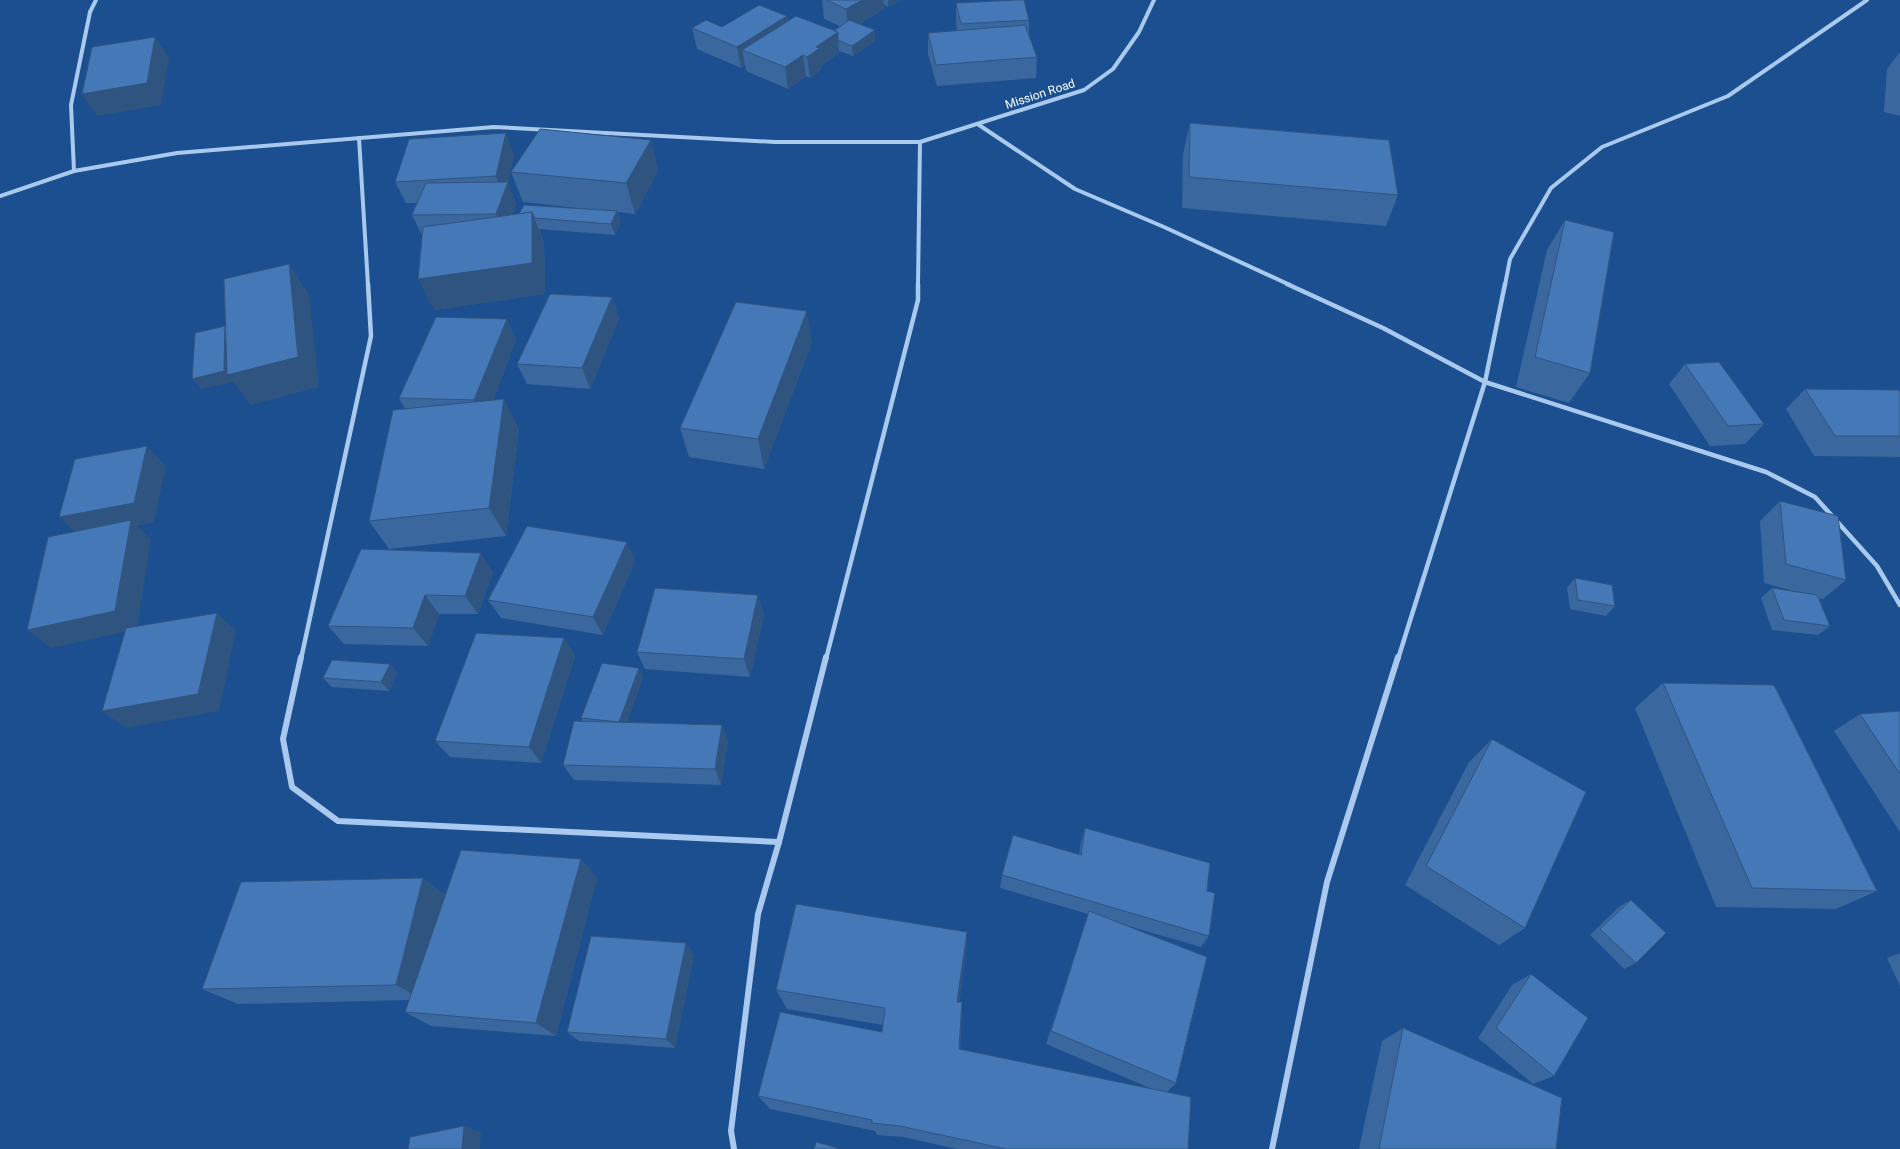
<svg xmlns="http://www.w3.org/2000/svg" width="1900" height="1149" viewBox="0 0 1900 1149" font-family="Roboto,sans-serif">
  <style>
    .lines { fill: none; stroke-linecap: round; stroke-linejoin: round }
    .street-far2 { stroke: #a9c9ee; stroke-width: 4 }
    .street-far1 { stroke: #a9c9ee; stroke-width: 4.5 }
    .street { stroke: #a9c9ee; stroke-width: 6 }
    .wall { fill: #3a679d }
    .shaded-wall { fill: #305480 }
    .building { fill: #4478b7; stroke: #305480 }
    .labels { text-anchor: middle; stroke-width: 4.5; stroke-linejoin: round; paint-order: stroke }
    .far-street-label { font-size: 12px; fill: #fff; stroke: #1b4f8f }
  </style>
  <rect width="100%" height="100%" fill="#1b4f8f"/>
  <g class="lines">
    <!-- street-far2 -->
    <g class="street-far2">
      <polyline points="979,125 1075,189 1164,227 1290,285"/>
      <polyline points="359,138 368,285"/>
      <polyline points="74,171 71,105 90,12 96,0"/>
      <polyline points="0,196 74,171 177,153 494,127 775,142 920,142 1084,90 1113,69 1139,32 1154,0"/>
      <polyline points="918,285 920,142"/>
      <polyline points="1505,285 1510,259 1551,188 1602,147 1728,96 1867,0"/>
    </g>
    <!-- street-far1 -->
    <g class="street-far1">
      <polyline points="1287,284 1383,328 1485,382 1766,472 1815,497 1877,566 1900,605"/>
      <polyline points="301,659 371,336 368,284"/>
      <polyline points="826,659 918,300 918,284"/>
      <polyline points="1398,659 1485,382 1505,284"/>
    </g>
    <!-- street -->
    <g class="street">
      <polyline points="301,657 283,739 292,787 338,821 779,842"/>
      <polyline points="734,1149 731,1131 758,914 779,842 826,657"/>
      <polyline points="1272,1149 1327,882 1398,657"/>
    </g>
  </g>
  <!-- wall -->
  <g class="wall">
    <polygon points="822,0 900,0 888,7 883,4 884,9 859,24 875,30 875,41 853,56 839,51 839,53 822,65 822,69 810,78 806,76 788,89 746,71 745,65 741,68 697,49 692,28 722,27 787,16 788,21 834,31 840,26 824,19"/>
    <polygon points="956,3 1029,20 1029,35 1037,57 1036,78 937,86 928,54 928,33 957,31 956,24"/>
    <polygon points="1900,52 1900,116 1884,112 1887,69"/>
    <polygon points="1190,123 1398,195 1386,226 1182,208 1183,154"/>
    <polygon points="651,140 658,171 635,214 618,212 621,222 615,235 539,229 544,243 545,294 434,310 422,235 412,215 417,203 406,203 395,182 514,154 508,183 516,204 512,215 585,209 523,202 511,172"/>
    <polygon points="1565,220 1590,373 1569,403 1516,387 1547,250"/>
    <polygon points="612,297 619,319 590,389 527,384 517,364"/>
    <polygon points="516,340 493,400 519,429 506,536 389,549 369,521 405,409 399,398"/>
    <polygon points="812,342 764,469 689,457 680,428"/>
    <polygon points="1685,364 1764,424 1745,444 1710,446 1669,384"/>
    <polygon points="1805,389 1900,392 1900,457 1814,456 1786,409"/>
    <polygon points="1780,501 1846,580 1823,599 1819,598 1830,626 1818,635 1772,630 1761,598 1772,588 1797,592 1764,583 1760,521"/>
    <polygon points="635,561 603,635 501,618 488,600"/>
    <polygon points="493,572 478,614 439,614 428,646 344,644 328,626"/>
    <polygon points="1575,578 1615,606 1606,616 1570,609 1567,588"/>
    <polygon points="764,614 750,677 645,669 637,652"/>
    <polygon points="564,638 575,656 541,763 450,757 435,741"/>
    <polygon points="390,664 397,673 389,691 332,687 323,678"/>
    <polygon points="643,677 627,722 728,741 721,785 574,780 563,765 583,721 581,718"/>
    <polygon points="1663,683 1877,891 1836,909 1716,907 1635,708"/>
    <polygon points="1900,711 1900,832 1834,731 1860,714"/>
    <polygon points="1492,739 1525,928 1499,945 1405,885 1469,762"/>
    <polygon points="1085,828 1207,891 1209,936 1201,947 1118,923 1176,1083 1167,1092 1188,1149 957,1149 903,1137 877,1135 875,1131 770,1109 758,1096 882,1032 883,1025 787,1009 776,990 967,932 966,953 959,1002 962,1002 960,1049 1152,1089 1046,1044 1088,914 1000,888 1002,875 1079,854 1081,842"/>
    <polygon points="581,859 597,878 556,1036 431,1026 405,1012 409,1000 238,1004 202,989 423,878 446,896"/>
    <polygon points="1631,900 1636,963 1624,969 1590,935 1620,906"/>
    <polygon points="1900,953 1900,986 1887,958"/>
    <polygon points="694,954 675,1048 579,1041 567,1032"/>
    <polygon points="1531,974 1554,1076 1533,1084 1478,1038 1512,985"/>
    <polygon points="1403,1028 1556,1149 1359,1149 1382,1041"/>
  </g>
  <!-- shaded-wall -->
  <g class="shaded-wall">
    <polygon points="862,0 883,0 884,9 848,30 846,9"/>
    <polygon points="888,0 900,0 888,7"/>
    <polygon points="787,16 790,37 742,50 745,65 741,68 737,47"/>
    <polygon points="875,30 875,41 853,56 852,46"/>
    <polygon points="838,32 839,53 822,65 822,69 810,78 807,57 816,47"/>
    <polygon points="155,37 169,58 161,105 97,116 82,94"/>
    <polygon points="803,55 806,76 788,89 785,67"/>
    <polygon points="506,133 514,154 508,183 516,204 505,235 496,214 503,194 496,176"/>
    <polygon points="651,140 658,171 635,214 626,183"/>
    <polygon points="617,211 621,222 615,235 611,224"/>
    <polygon points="532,212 544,243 545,294 434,310 418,279"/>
    <polygon points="289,264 309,295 319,387 251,405 233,382 201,389 192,379 225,326"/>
    <polygon points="612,297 619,319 590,389 582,368"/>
    <polygon points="807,311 812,342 764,469 758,439"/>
    <polygon points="507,319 516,340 485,421 474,400"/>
    <polygon points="504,399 519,429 506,536 489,508"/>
    <polygon points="147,446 166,466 154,522 137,526 151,539 137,629 51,648 27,630 81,537 59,517"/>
    <polygon points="627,542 635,561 603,635 593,617"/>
    <polygon points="481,553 493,572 478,614 465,596"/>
    <polygon points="425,595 439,614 428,646 413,628"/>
    <polygon points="758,595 764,614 750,677 744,659"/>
    <polygon points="217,613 236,631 219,711 126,728 102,711"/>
    <polygon points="564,638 575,656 541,763 529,747"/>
    <polygon points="390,664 397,673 389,691 381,682"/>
    <polygon points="639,668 643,677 624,731 619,723"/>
    <polygon points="722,725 728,741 721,785 715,769"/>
    <polygon points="581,859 597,878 556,1036 536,1023"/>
    <polygon points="423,878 447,897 422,999 396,985"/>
    <polygon points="967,932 966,953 957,1020 957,1002"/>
    <polygon points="686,943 694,954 675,1048 666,1039"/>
    <polygon points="464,1126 481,1132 480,1149 462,1149"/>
  </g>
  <!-- building -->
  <g class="building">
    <polygon points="827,0 862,0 846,9"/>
    <polygon points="1016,0 1024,0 1029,20 961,24 956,3"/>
    <polygon points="759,5 787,16 737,47 692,28 706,20 722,27"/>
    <polygon points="796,16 838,32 816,47 820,48 807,57 803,55 785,67 742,50"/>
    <polygon points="849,20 875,30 852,46 838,40 838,32 834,31"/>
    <polygon points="1025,25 1037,57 936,65 928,33"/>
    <polygon points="155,37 147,83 82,94 92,47"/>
    <polygon points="1190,123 1389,140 1398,195 1189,177"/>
    <polygon points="540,129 651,140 626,183 511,172"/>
    <polygon points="506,133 496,176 395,182 409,139"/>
    <polygon points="508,182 496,214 412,215 426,183"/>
    <polygon points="524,205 617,211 611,224 535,218 532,212 519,214"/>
    <polygon points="532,212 532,263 418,279 423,227"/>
    <polygon points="1565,220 1614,232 1590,373 1535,357"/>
    <polygon points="289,264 298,357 227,375 224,279"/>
    <polygon points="550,294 612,297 582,368 517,364"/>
    <polygon points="736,302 807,311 758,439 680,428"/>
    <polygon points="436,317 507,319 474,400 399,398"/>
    <polygon points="225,326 224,371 192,379 195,333"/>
    <polygon points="1719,362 1764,424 1728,426 1685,364"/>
    <polygon points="1805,389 1899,390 1900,392 1900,436 1835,436"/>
    <polygon points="504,399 489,508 369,521 393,410"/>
    <polygon points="147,446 134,503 59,517 75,459"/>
    <polygon points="1780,501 1838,516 1846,580 1786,564"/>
    <polygon points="131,520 115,611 27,630 48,537"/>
    <polygon points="527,526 627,542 593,617 488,600"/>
    <polygon points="361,549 481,553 465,596 425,595 413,628 328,626"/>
    <polygon points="1575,578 1612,585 1615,606 1578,600"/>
    <polygon points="655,588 758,595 744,659 637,652"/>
    <polygon points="1772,588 1817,595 1830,626 1784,620"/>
    <polygon points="217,613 198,694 102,711 126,628"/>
    <polygon points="476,633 564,638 529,747 435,741"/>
    <polygon points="332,660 390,664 381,682 323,678"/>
    <polygon points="602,663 639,668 619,722 581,718"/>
    <polygon points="1663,683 1774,685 1877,891 1752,888"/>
    <polygon points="1900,711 1900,774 1860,714"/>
    <polygon points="574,721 722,725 715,769 563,765"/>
    <polygon points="1492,739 1586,792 1525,928 1426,866"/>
    <polygon points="1085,828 1210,863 1207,891 1215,893 1209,936 1002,875 1013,835 1081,855"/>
    <polygon points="461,850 581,859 536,1023 405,1012"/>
    <polygon points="423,878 396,985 202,989 241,882"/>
    <polygon points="1631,900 1666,933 1636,963 1600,929"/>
    <polygon points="796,904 967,932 957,1002 962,1002 959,1049 1191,1097 1188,1149 1006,1149 900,1126 872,1123 872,1120 758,1096 780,1012 882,1032 885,1008 776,990"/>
    <polygon points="1089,911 1207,957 1176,1083 1051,1031"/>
    <polygon points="591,936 686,943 666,1039 567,1032"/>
    <polygon points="1531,974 1588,1018 1554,1076 1496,1028"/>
    <polygon points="1403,1028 1562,1098 1556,1149 1379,1149"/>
    <polygon points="464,1126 462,1149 408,1149 410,1137"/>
    <polygon points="816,1142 841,1149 814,1149"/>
  </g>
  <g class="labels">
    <!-- far-street labels -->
    <g class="far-street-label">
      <text transform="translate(1040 94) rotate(-18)" y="4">Mission Road</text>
    </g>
  </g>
</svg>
